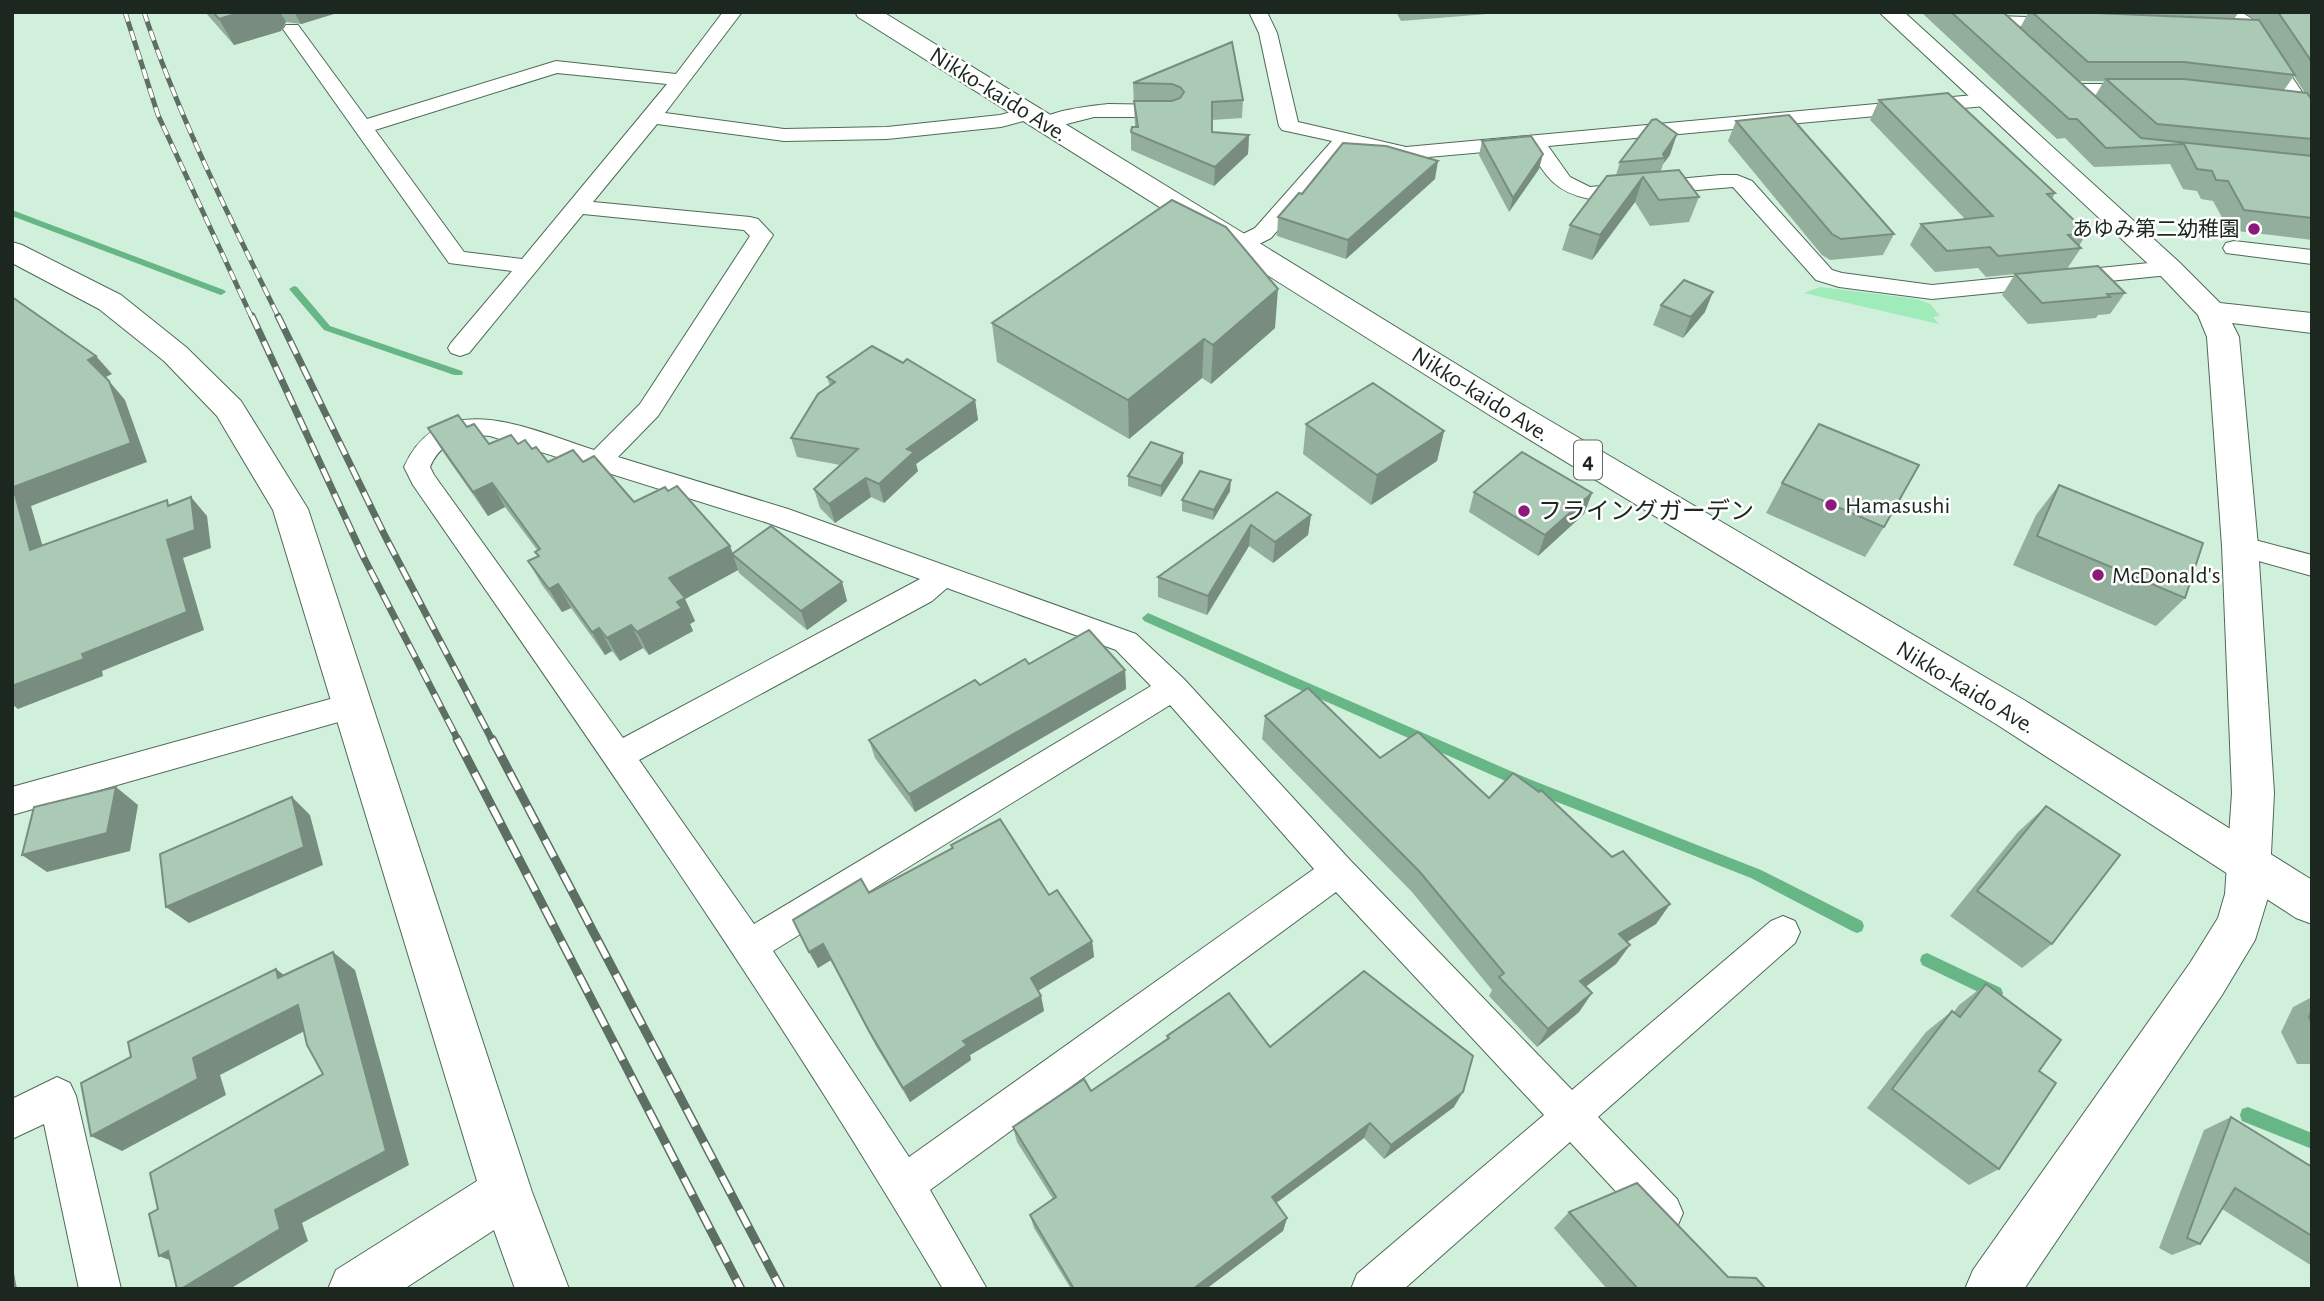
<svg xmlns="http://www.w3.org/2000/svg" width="2324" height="1301" viewBox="0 0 2324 1301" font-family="'Alegreya Sans','Noto Sans JP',sans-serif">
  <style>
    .green { fill: #9febba }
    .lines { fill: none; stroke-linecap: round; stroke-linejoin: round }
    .stream { fill: #67b686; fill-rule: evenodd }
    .street-casing { stroke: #4e6a58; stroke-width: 2 }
    .secondary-casing { stroke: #4e6a58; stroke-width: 2 }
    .highway-casing { stroke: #4e6a58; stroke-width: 2 }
    .street { fill: #fff; fill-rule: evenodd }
    .secondary { fill: #fff; fill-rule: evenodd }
    .highway { fill: #fff; fill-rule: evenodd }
    .rail-far2-casing { stroke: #5c6f62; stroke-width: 5 }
    .rail-far1-casing { stroke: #5c6f62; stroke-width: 7 }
    .rail-casing { stroke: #5c6f62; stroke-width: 9 }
    .rail-far2 { stroke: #fff; stroke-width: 3.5; stroke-dasharray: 10; stroke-linecap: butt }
    .rail-far1 { stroke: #fff; stroke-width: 4.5; stroke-dasharray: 14; stroke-linecap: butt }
    .rail { stroke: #fff; stroke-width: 6; stroke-dasharray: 19; stroke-linecap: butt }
    .wall { fill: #93ae9c; fill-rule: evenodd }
    .shaded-wall { fill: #788d7f }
    .building { fill: #abcab5; stroke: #788d7f; stroke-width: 2 }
    .poi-dot { fill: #8d197a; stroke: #fff; stroke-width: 2.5 }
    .labels { text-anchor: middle; stroke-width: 5; stroke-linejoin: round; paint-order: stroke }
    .far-poi-label { font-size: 21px; fill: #1b271f; stroke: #fff; text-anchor: end }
    .shield { fill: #fff; stroke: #5f6862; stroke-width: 2 }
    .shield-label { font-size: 23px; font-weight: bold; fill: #1b271f }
    .street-label { font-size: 24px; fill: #1b271f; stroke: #fff }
    .poi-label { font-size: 24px; fill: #1b271f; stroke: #fff; text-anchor: start }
  </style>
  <rect width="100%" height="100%" fill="#d1f0db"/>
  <!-- green -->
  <polygon class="green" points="1820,287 1917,299 1930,304 1940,316 1933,317 1939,324 1804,293"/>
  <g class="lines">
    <!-- stream -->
    <g class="stream">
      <polygon points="12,210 224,290 226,292 221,295 218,294 12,216"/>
      <polygon points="294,286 297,287 330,326 462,371 463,373 462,375 454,375 324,330 289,289"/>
      <polygon points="1148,613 1529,779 1761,870 1862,921 1864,926 1862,931 1857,933 1852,931 1751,878 1519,787 1144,621 1142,618"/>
      <polygon points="1927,953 2001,988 2003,993 2001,998 1996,1000 1991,998 1922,965 1920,960 1922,955"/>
      <polygon points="2248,1107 2312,1133 2312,1149 2242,1121 2240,1115 2242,1109"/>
    </g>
    <defs>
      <g id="street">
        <path d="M723 12H742L665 113 784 129 887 127 1000 115 1031 107 1038 109 1041 113 1038 117 1001 127 887 139 784 141 657 124 593 202 750 217 758 219 773 235 658 416 618 457 788 509 1136 634 1184 679 1350 860 1572 1090 1771 921 1783 916 1795 921 1800 932 1795 943 1598 1117 1677 1199 1683 1213 1677 1227 1663 1233 1649 1227 1570 1142 1404 1289H1351L1357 1274 1544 1115 1336 892 930 1190 987 1289H943C779 1011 596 749 413 485L404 467C441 384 531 430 594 450L640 404 750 236 744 230 583 214 469 353 460 356 451 353 448 348 451 343 512 271 449 263 283 29 286 25H298L367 119 556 61 676 74ZM557 73 667 84 522 259 464 252 375 130ZM479 435 490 436 768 523 920 579 623 738 434 475 430 467C439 445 457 437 479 435ZM947 588 1116 650 1151 686 754 924 639 760 932 601ZM1170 705 1314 869 909 1157 773 951Z"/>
        <path d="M1249 12H1267L1277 33 1298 122 1406 147 1985 94 1992 96 1995 100 1992 104 1985 106 1548 146 1570 177 1590 187 1721 175H1737L1752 181 1832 270 1842 273 1932 285 2169 261 2177 263 2180 268 2177 273 2169 275 1932 299 1839 287 1816 280 1733 187 1590 199C1555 192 1546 177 1529 148L1406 159 1351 145 1271 238 1249 249H1233L1230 244 1233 239 1255 228 1332 141 1282 130 1279 126 1259 33Z"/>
        <polygon points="2218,12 2241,12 2254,20 2312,107 2312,128 2305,126 2241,28"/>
        <polygon points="1996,16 2062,18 2071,23 2062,28 1990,25 1987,21"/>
        <polygon points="2071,84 2140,84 2150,90 2140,96 2064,94 2061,90 2064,86"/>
        <path d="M1108 104 1171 105 1178 107 1181 111 1178 115 1171 117H1094L1047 129 1040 127 1037 123C1048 110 1091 106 1108 104Z"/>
        <polygon points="2234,241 2312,250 2312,264 2226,253 2223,248 2226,243"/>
        <polygon points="2240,536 2312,555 2312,576 2230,553 2226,546 2230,539"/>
        <polygon points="352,693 363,697 367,706 363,715 12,815 12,787"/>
        <polygon points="57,1077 70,1083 76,1096 121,1289 79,1289 44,1124 12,1139 12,1099"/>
      </g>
      <g id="secondary">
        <polygon points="1879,12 1904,12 2179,262 2220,303 2312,313 2312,333 2232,323 2239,337 2258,546 2274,793 2269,894 2255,940 2222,995 2024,1289 1965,1289 1973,1270 2190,963 2218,918 2225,894 2232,793 2222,546 2207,337 2198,315 2159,274"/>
        <polygon points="12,242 22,245 121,295 186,347 241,401 308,509 532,1192 569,1289 515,1289 494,1230 404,1289 328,1289 336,1270 477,1181 273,510 217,416 164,361 99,309 12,263"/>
      </g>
      <polygon id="highway" points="855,12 883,12 1523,405 2024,700 2312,880 2312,924 2296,918 1996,724 1499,421 858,17"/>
    </defs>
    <!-- street casing -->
    <use href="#street" class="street-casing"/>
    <!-- secondary casing -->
    <use href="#secondary" class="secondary-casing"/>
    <!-- highway casing -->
    <use href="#highway" class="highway-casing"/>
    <!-- street -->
    <use href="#street" class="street"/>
    <!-- secondary -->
    <use href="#secondary" class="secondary"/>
    <!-- highway -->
    <use href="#highway" class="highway"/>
    <defs>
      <g id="rail-far2">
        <polyline points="125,12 158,115 252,318"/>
        <path d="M144 12C179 118 230 218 279 318"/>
      </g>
      <g id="rail-far1">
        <polyline points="252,316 364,558 458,740"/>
        <polyline points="278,316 385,536 492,740"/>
      </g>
      <g id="rail">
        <polyline points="457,739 741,1289"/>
        <polyline points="492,739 781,1289"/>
      </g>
    </defs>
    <!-- rail-far2 casing -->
    <use href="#rail-far2" class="rail-far2-casing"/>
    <!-- rail-far1 casing -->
    <use href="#rail-far1" class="rail-far1-casing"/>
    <!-- rail casing -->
    <use href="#rail" class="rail-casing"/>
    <!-- rail-far2 -->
    <use href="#rail-far2" class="rail-far2"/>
    <!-- rail-far1 -->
    <use href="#rail-far1" class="rail-far1"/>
    <!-- rail -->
    <use href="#rail" class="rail"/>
  </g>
  <!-- wall -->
  <g class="wall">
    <polygon points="205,12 340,12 301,24 286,22 281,31 234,45"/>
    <polygon points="1396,12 1512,12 1401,21"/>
    <path d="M1921 12H2003L2020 28 2028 13 2015 12H2239L2234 19 2257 20 2242 12H2312V240L2229 230 2213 201 2201 199 2197 191 2183 189 2170 164 2094 167 2065 138 2057 139ZM2294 76 2305 93 2284 90ZM2079 81H2104L2095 96Z"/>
    <polygon points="1232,42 1243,100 1242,118 1212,120 1212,132 1249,135 1248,154 1214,186 1131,150 1131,132 1135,127 1133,83"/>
    <polygon points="1879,100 2055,193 2052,199 2087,233 2079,246 2081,248 2067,269 2125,293 2110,314 2098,315 2096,318 2028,324 2002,295 2015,274 1986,277 1978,268 1935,272 1910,245 1921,224 1965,219 1870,120"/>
    <polygon points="1736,121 1894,234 1883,255 1830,260 1822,255 1728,141"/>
    <polygon points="1482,141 1539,169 1509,212 1479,155"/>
    <polygon points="1670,155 1663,164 1661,171 1699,197 1689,222 1650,226 1635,202 1592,260 1562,250 1570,225 1616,175 1620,162"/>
    <polygon points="1435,179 1346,259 1277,236 1278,217 1302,194"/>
    <polygon points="1661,305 1705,312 1683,338 1653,325"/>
    <polygon points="992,323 1275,328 1211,384 1202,378 1129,439 997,362"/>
    <polygon points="903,363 975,400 978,420 916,464 918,471 884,503 871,497 835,523 820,508 814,489 840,465 797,457 791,438 830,386 827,377"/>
    <polygon points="1306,424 1444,431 1437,461 1371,505 1303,454"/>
    <polygon points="467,427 489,444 518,444 532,449 548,462 583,462 634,502 668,491 730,546 733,553 842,582 847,601 807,630 739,573 738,570 685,599 695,621 690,624 693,631 649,655 643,648 620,661 612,651 605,655 571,608 562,612 542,585 528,561 538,556 535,552 538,551 505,507 488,516 443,452 428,428"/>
    <polygon points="1183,453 1183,463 1161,497 1128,486 1128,476"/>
    <polygon points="1782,483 1884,527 1865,557 1766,513"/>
    <polygon points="2059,485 2185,598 2156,626 2013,565 2036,515"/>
    <polygon points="1230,491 1213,520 1182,511 1182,500"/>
    <polygon points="1277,492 1311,515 1308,535 1273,563 1249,546 1207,615 1158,597 1158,577"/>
    <polygon points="1474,492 1592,493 1584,514 1538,556 1469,512"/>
    <polygon points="1029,664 1125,670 1126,689 915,812 875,758 869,740 980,685"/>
    <polygon points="1265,716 1489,798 1612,857 1670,904 1656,924 1627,942 1630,945 1616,964 1585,987 1592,993 1579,1012 1537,1047 1489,996 1492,990 1412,892 1262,739"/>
    <polygon points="2046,806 2052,944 2022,968 1950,916 2018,832"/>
    <polygon points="951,845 1049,895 1092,941 1094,957 1038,991 1041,996 1044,1011 970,1055 971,1060 910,1102 876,1046 831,960 818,968 793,920 869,893 952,848"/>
    <polygon points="1986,984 2039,1071 1999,1169 1969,1185 1867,1108 1926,1032 1952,1011 1954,1012 1959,1005"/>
    <polygon points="2312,997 2312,1064 2297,1064 2281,1032 2293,1007"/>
    <polygon points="1167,1036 1270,1047 1454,1107 1384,1159 1364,1138 1276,1203 1287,1218 1283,1231 1206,1289 1071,1289 1034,1228 1030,1215 1053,1199 1017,1142 1013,1127 1091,1091 1167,1040"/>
    <polygon points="2231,1117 2312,1167 2312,1266 2222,1209 2200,1244 2172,1255 2159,1248 2204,1130"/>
    <polygon points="1569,1212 1728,1277 1766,1289 1607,1289 1554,1228"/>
  </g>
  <!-- shaded-wall -->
  <g class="shaded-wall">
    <polygon points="242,12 280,12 286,22 281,31 234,45 219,19"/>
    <polygon points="294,12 340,12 301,24"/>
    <polygon points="1677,134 1670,155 1663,164 1665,158 1663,154"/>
    <polygon points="1249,135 1248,154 1214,186 1215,167"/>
    <polygon points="1543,154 1539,169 1509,212 1513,198"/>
    <polygon points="1438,161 1435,179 1346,259 1348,240"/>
    <polygon points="1643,177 1635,202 1592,260 1600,235"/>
    <polygon points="1278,289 1275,328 1211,384 1213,345"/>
    <polygon points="1713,292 1705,312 1683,338 1691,317"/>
    <polygon points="1204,339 1202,378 1129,439 1128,400"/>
    <polygon points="96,356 112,374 104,378 88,360"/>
    <polygon points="109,381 125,400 147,462 31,506 49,568 30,550 13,487"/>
    <polygon points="975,400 978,420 916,464 918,471 884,503 879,484 907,449"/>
    <polygon points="1444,431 1437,461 1371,505 1377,475"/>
    <polygon points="1183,453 1183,463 1161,497 1161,486"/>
    <polygon points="866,478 871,497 835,523 829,504"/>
    <polygon points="1231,480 1230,491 1213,520 1214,510"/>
    <polygon points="492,483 505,507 488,516 473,492"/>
    <polygon points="1592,493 1584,514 1538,556 1545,535"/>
    <polygon points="191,497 207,516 211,548 183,558 204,630 102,671 103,676 18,709 12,704 12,686 82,654 167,540"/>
    <polygon points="1311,515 1308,535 1273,563 1275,542"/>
    <polygon points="1251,525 1249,546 1207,615 1208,596"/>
    <polygon points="730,546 738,570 685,599 695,621 690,624 693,631 649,655 637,632 669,578"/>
    <polygon points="842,582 847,601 807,630 801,611"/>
    <polygon points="558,584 571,608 562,612 549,589"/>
    <polygon points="631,625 643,648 620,661 607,638"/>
    <polygon points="599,628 612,651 605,655 592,632"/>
    <polygon points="1125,670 1126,689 915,812 909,794"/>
    <polygon points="116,787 138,805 130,851 47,872 22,855"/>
    <polygon points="292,797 310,815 323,865 189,923 166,907"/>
    <polygon points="1670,904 1656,924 1607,954 1619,934"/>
    <polygon points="1092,941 1094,957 1034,993 1031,978"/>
    <polygon points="823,944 831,960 818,968 809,952"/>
    <polygon points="1630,945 1616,964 1568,1000 1580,981"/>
    <polygon points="333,952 355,970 409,1165 302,1223 308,1241 230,1289 181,1289 275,1210 386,1151"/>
    <polygon points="276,969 300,987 278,978"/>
    <polygon points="1592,993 1579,1012 1537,1047 1548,1029"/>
    <polygon points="1041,996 1044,1011 970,1055 971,1060 910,1102 903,1088 963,1041"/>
    <polygon points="298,1005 322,1022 220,1075 226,1095 122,1151 91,1136 193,1058"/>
    <polygon points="1463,1092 1454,1107 1384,1159 1391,1145"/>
    <polygon points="1370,1123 1364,1138 1268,1209 1272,1197"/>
    <polygon points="1287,1218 1283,1231 1206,1289 1193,1289"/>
    <polygon points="168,1251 190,1268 159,1256"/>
    <polygon points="12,1262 17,1289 12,1289"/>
  </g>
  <!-- building -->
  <g class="building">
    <polygon points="213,12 242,12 219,19"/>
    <polygon points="1951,12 2003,12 2141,138 2312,156 2312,218 2244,210 2228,181 2216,180 2212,171 2197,169 2184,144 2106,148 2077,119 2069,119"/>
    <polygon points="2032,12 2072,12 2259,20 2295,75 2184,62 2088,62"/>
    <polygon points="2278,12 2312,12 2312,62"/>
    <polygon points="1232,42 1243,100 1212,102 1212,132 1249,135 1215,167 1131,132 1132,127 1138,127 1134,101 1172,101 1180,98 1184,92 1180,87 1172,84 1133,83"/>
    <polygon points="2106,79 2184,79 2307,93 2312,100 2312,139 2157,124"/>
    <polygon points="1948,93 2055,193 2047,194 2087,233 2068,235 2081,248 1998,256 1990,247 1947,251 1921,224 1993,216 1879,100"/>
    <polygon points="1789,115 1894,234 1841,239 1832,234 1736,121"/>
    <polygon points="1656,119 1677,134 1663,154 1665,158 1620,162 1652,120"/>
    <polygon points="1531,136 1543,154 1513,198 1482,141"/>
    <polygon points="1343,143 1386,146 1438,161 1348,240 1278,217 1299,193 1302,194"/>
    <polygon points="1679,170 1699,197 1659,200 1643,177 1600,235 1570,225 1607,176"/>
    <polygon points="1172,200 1226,227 1278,289 1213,345 1204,339 1128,400 992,323"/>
    <polygon points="2098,266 2125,293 2107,294 2110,297 2042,303 2015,274"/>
    <polygon points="1684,280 1713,292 1691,317 1661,305"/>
    <polygon points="12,297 96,356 88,360 109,381 131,443 13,487 30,550 167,500 168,506 191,497 195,530 167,540 187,612 82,654 84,659 12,686"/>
    <polygon points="872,346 903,363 907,359 975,400 907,449 914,452 879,484 866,478 829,504 814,489 858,449 791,438 818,394 835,382 827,377"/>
    <polygon points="1373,383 1444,431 1377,475 1306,424"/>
    <polygon points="458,415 467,427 474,424 489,444 511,435 518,444 525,440 532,449 536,447 548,462 573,450 583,462 594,456 634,502 665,487 668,491 677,486 730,546 669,578 685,598 677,602 682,608 637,632 631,625 607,638 599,628 592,632 558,584 549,589 528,561 539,556 535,552 540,549 492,483 473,492 428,428"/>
    <polygon points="1819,424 1919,465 1884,527 1782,483"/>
    <polygon points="1151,442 1183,453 1161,486 1128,476"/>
    <polygon points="1522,452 1592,493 1545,535 1474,492"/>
    <polygon points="1200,471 1231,480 1214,510 1182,500"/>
    <polygon points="2059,485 2203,543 2185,598 2037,536"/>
    <polygon points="1277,492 1311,515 1275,542 1251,525 1208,596 1158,577"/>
    <polygon points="771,526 842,582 801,611 732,554"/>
    <polygon points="1089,630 1125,670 909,794 869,740 975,680 980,685 1025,659 1029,664"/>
    <polygon points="1308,688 1380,758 1418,732 1489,798 1513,773 1539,792 1541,790 1612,857 1623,851 1670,904 1619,934 1630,945 1580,981 1592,993 1548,1029 1499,977 1504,973 1419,871 1265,716"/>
    <polygon points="116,787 107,833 22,855 34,807"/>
    <polygon points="292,797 304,847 166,907 160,854"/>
    <polygon points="2046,806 2120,855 2052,944 1977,891"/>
    <polygon points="1000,819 1049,895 1057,890 1092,941 1031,978 1041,996 963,1041 967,1045 903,1088 869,1031 823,944 809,952 793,920 861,879 869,893 953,848 951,845"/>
    <polygon points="333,952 386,1151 275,1210 280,1229 181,1289 177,1289 168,1251 159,1256 149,1214 158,1209 150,1173 323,1074 307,1045 298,1005 193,1058 198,1079 91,1136 81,1083 131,1057 128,1042 276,969 278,978"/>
    <polygon points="1364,971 1473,1056 1463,1092 1391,1145 1370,1123 1272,1197 1287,1218 1193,1289 1074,1289 1030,1215 1056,1197 1013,1127 1084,1079 1091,1091 1169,1038 1167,1036 1229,993 1270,1047"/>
    <polygon points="1986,984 2061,1040 2039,1071 2056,1083 1999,1169 1892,1089 1952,1011 1960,1017"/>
    <polygon points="2312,1010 2312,1023 2309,1017"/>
    <polygon points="2231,1117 2312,1167 2312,1236 2235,1188 2200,1244 2187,1238"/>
    <polygon points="1637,1183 1728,1277 1756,1278 1766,1289 1638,1289 1569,1212"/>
  </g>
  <!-- markers -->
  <g class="poi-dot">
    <circle cx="2254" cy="229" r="7"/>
    <circle cx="1831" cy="505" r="7"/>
    <circle cx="1524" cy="511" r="7"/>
    <circle cx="2098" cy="575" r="7"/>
  </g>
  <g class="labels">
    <!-- far-poi labels -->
    <g class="far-poi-label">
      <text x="2240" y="236">あゆみ第二幼稚園</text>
    </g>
    <!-- shield labels -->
    <rect class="shield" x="1574" y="440.5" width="28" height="39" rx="5"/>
    <g class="shield-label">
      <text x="1588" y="468">4</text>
    </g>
    <!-- street labels -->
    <g class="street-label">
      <text transform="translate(999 94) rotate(32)" y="8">Nikko-kaido Ave.</text>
      <text transform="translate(1481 394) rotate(32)" y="8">Nikko-kaido Ave.</text>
      <text transform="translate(1966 687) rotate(31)" y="8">Nikko-kaido Ave.</text>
    </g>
    <!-- poi labels -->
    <g class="poi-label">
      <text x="1845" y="513">Hamasushi</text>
      <text x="1538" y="519">フライングガーデン</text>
      <text x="2112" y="583">McDonald's</text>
    </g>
  </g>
  <!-- border -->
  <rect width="2324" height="1301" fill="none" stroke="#1b271f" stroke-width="28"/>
</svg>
